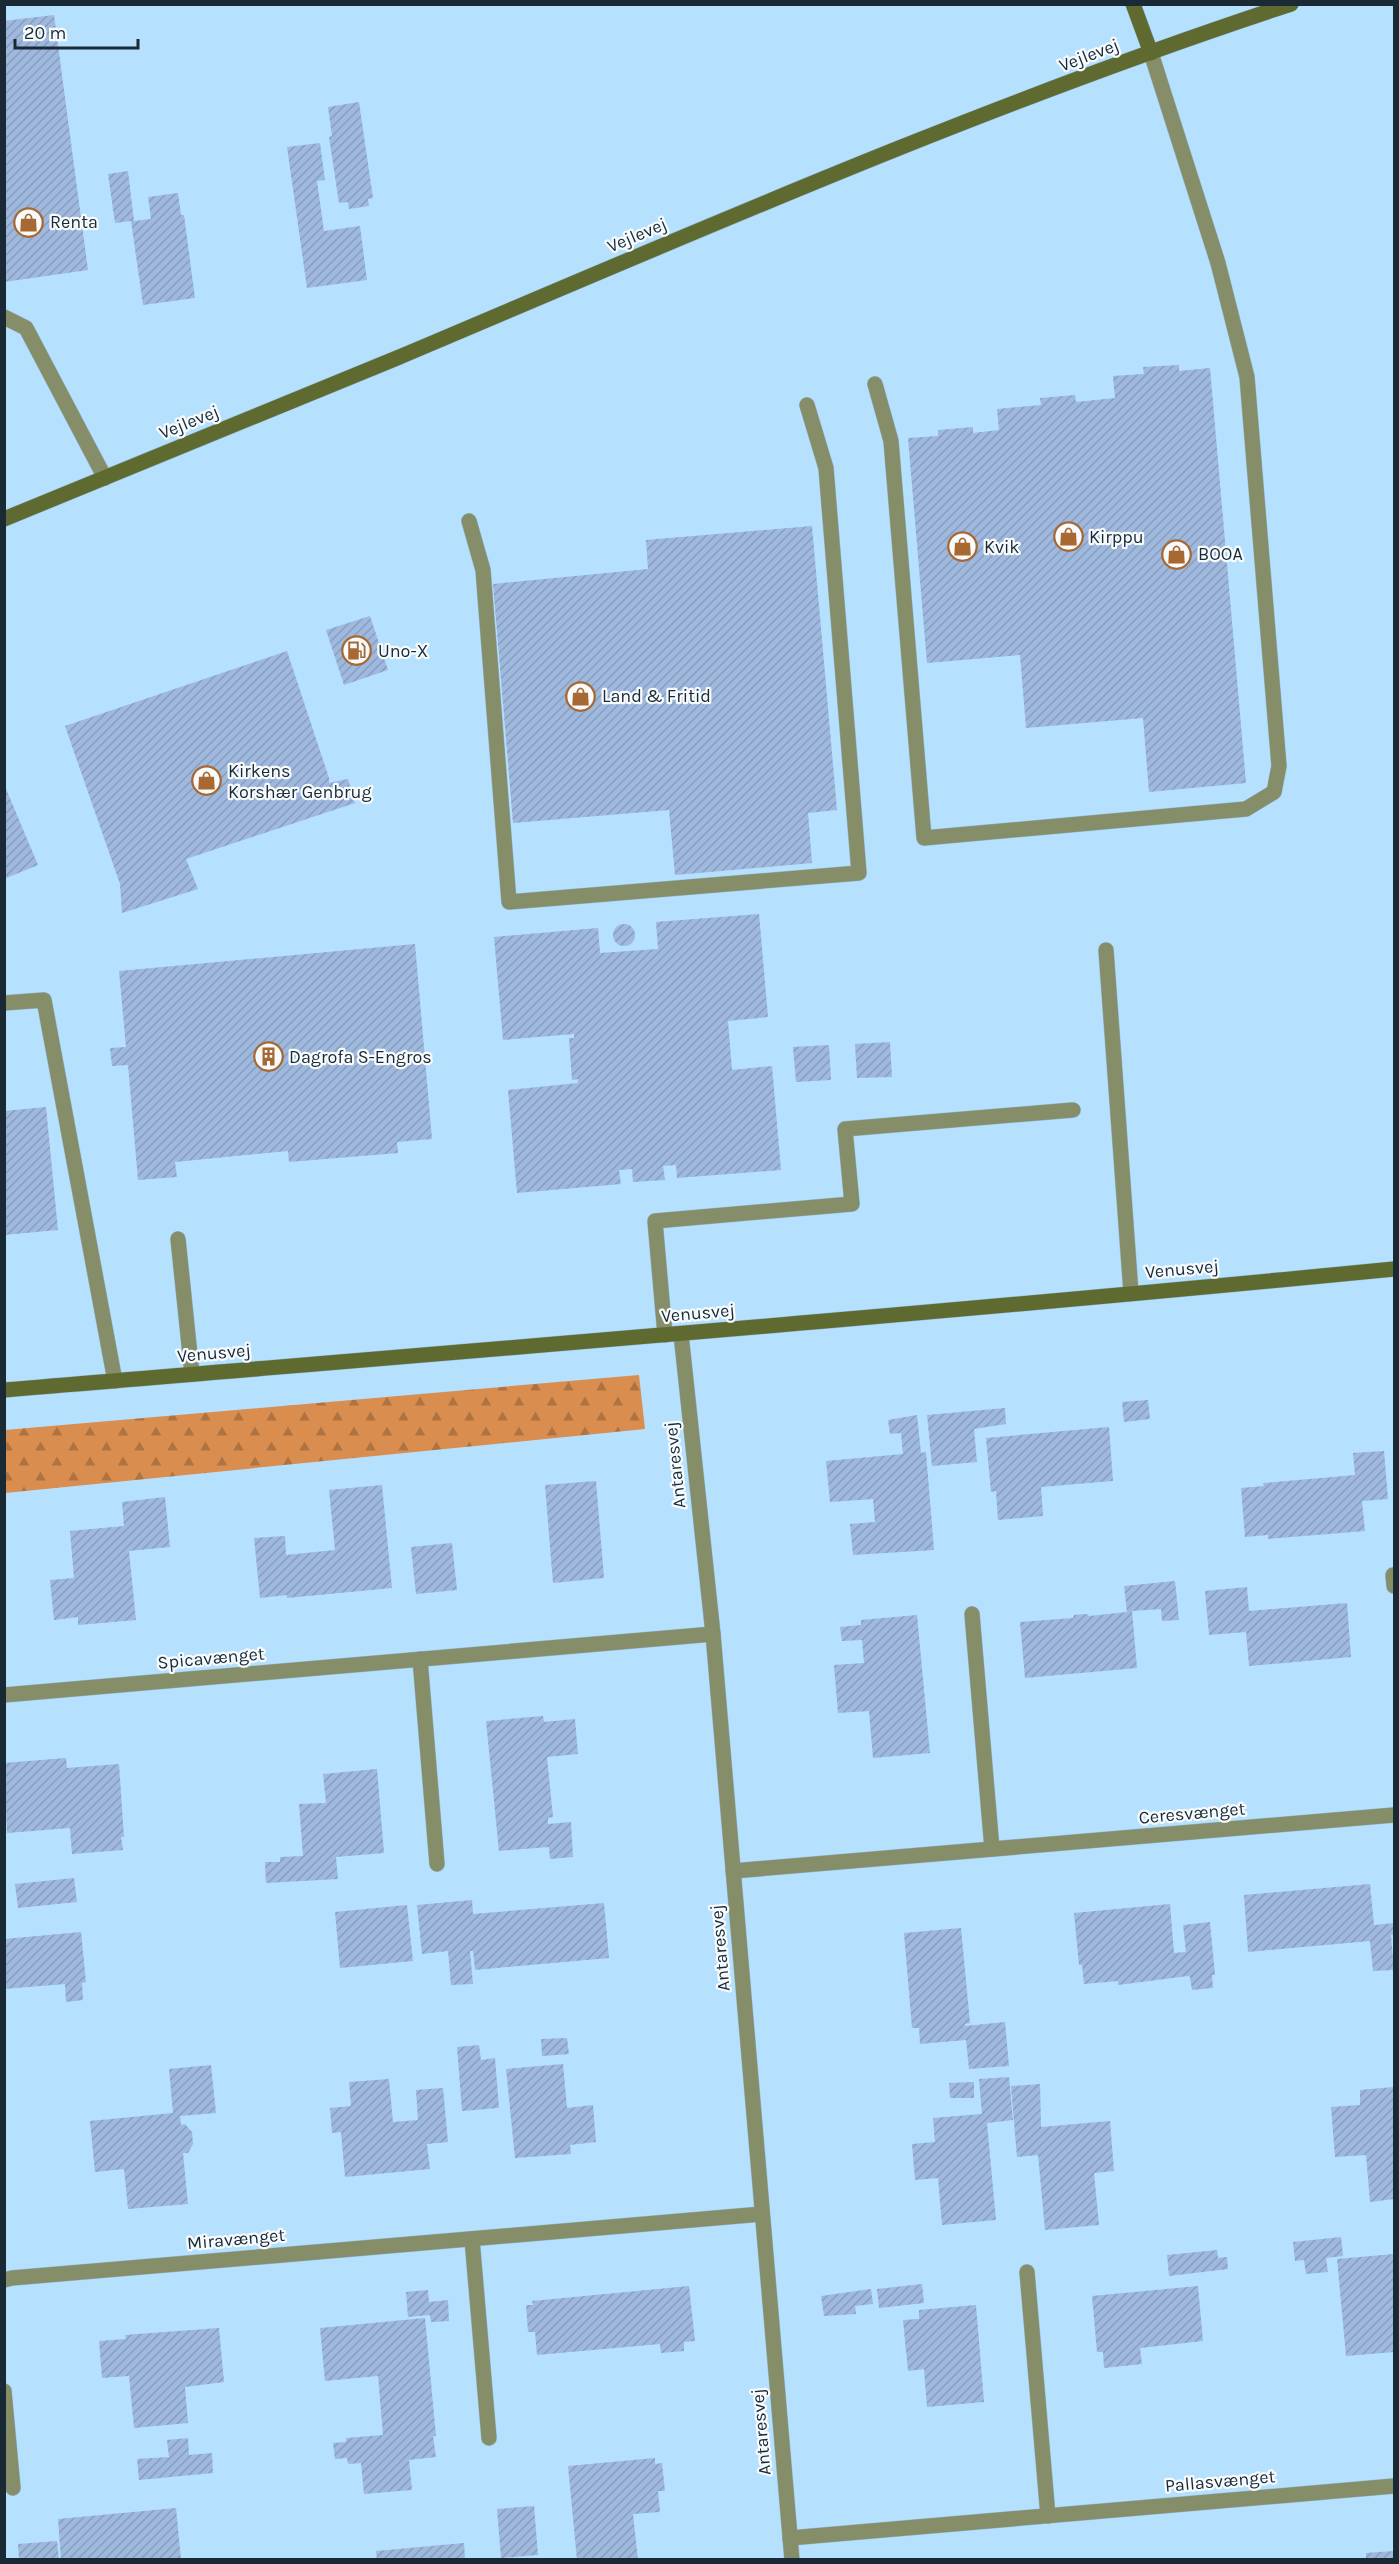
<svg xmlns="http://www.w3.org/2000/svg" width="1399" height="2564" viewBox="0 0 1399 2564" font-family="Karla,sans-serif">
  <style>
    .forest { fill: url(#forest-firs) }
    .building { fill: url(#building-hatch) }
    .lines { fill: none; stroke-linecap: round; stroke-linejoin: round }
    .lane-casing { stroke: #96bcd6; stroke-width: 16 }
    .street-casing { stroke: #96bcd6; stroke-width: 16 }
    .secondary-casing { stroke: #96bcd6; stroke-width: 16 }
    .lane { stroke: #868e69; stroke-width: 15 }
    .street { stroke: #868e69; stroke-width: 15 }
    .secondary { stroke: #5e6a30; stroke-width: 15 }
    .labels { text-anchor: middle; stroke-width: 4.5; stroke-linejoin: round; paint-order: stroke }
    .street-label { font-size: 18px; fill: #192a35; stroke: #f7fbfe }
    .poi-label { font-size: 18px; fill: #192a35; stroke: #f7fbfe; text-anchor: start }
  </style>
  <defs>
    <pattern id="forest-firs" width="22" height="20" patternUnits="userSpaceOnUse" patternTransform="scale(1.5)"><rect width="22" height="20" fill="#d98d4e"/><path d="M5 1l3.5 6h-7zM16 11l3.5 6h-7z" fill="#af7342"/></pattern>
    <pattern id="building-hatch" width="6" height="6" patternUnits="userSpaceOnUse" patternTransform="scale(1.5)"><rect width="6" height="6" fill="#9fb8de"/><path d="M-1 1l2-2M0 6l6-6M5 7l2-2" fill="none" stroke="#889ebf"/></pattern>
  </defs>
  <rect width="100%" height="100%" fill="#b5e0fe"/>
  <!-- forest -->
  <polygon class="forest" points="639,1375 645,1429 5,1493 5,1430"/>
  <!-- building -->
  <g class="building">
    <polygon points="54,15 88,270 4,282 4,21"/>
    <polygon points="359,102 373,198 368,199 369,206 349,209 348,202 339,203 329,137 332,136 328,107"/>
    <polygon points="320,143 325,180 317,181 324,231 360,226 367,280 307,288 287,147"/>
    <polygon points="128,171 134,221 151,219 148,197 178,193 181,215 184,215 195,298 143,305 131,221 115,223 108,174"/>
    <polygon points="1179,365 1179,371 1210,368 1246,783 1149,792 1143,718 1026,728 1020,655 927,663 908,438 938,436 938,430 973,427 973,433 999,430 997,409 1041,405 1040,398 1075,395 1076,402 1115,398 1113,376 1144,374 1143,367"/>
    <polygon points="812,526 837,810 808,813 812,863 675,875 669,810 513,823 493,584 648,569 646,540"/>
    <polygon points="370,616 388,670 344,685 326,630"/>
    <polygon points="287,651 329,778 329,783 348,779 355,803 186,859 198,889 122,913 120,884 65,726"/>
    <polygon points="4,784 38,865 4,879"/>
    <polygon points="759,914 768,1017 728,1021 732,1070 772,1066 781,1170 677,1178 676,1165 663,1166 665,1180 633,1182 632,1169 619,1170 621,1184 517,1193 508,1090 578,1083 578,1079 572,1080 569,1038 574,1038 574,1034 503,1040 494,937 598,928 600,953 658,949 656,922"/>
    <circle cx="624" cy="935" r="11"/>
    <polygon points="415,944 432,1139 397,1142 398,1153 289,1162 288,1151 175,1162 177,1177 138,1180 128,1065 112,1066 110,1048 126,1047 119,971"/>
    <polygon points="890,1042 892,1077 857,1078 855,1044"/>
    <polygon points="829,1045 831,1080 796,1082 793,1047"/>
    <polygon points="46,1107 58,1230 4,1235 4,1111"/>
    <polygon points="1148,1400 1150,1419 1124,1422 1122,1402"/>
    <polygon points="1005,1408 1006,1424 974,1429 977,1462 932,1466 927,1415"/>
    <polygon points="917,1415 921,1453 926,1452 934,1550 853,1555 850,1524 875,1522 873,1499 830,1502 826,1461 903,1454 901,1433 890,1434 888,1420"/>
    <polygon points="1109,1427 1113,1481 1041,1487 1043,1516 998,1520 996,1491 991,1492 986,1438"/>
    <polygon points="1384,1451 1388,1499 1362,1501 1365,1531 1268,1539 1268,1535 1245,1537 1241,1488 1264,1486 1263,1483 1355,1475 1353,1453"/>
    <polygon points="596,1481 604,1578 553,1583 545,1485"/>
    <polygon points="382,1485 392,1588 287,1598 287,1595 260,1598 254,1538 285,1536 286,1555 335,1550 329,1490"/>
    <polygon points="165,1497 170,1547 129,1551 136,1620 78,1625 78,1617 54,1620 50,1580 74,1578 70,1531 124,1526 122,1502"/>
    <polygon points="452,1543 457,1590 416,1594 411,1547"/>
    <polygon points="1175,1581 1179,1620 1162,1621 1161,1609 1132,1611 1137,1668 1025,1678 1020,1622 1073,1618 1074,1615 1087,1614 1089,1616 1127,1612 1124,1586"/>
    <polygon points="1247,1587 1249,1611 1347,1603 1351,1657 1249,1666 1246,1632 1209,1635 1205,1591"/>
    <polygon points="917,1615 930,1753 873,1758 869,1711 838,1713 834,1665 864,1663 862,1640 842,1641 840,1627 861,1625 861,1620"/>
    <polygon points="543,1716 544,1722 575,1719 578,1754 547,1757 553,1817 548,1818 548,1824 571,1822 573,1857 550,1859 549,1847 499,1851 486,1721"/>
    <polygon points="66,1758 67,1768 119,1764 124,1837 121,1837 123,1850 72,1854 70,1828 7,1833 4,1763"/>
    <polygon points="377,1769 384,1853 336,1857 338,1879 266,1883 265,1862 280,1862 280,1857 303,1856 299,1804 326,1803 323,1774"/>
    <polygon points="74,1878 77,1902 18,1908 15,1884"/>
    <polygon points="1370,1884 1374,1925 1394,1923 1394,1935 1391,1935 1394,1970 1373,1971 1370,1941 1248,1952 1244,1895"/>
    <polygon points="472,1900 473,1914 604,1903 609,1958 475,1970 473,1951 470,1951 473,1984 451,1985 448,1951 422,1954 417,1905"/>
    <polygon points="1170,1904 1174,1953 1186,1952 1183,1925 1210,1922 1215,1975 1212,1975 1213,1988 1192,1990 1190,1977 1188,1976 1118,1985 1118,1981 1084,1984 1082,1965 1079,1965 1074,1913"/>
    <polygon points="407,1905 413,1961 340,1968 335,1912"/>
    <polygon points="961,1928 970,2023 965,2024 965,2026 1005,2022 1009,2066 969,2069 966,2040 920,2044 919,2028 912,2028 904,1933"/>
    <polygon points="81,1932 86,1982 82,1983 83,2000 66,2002 65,1984 4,1989 4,1939"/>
    <polygon points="567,2038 569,2054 542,2056 541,2039"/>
    <polygon points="479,2045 481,2060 495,2058 499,2108 462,2111 457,2047"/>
    <polygon points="563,2064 567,2108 593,2105 596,2142 570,2145 571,2154 515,2158 506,2069"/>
    <polygon points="211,2065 216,2113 180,2116 181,2125 185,2124 192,2132 193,2144 188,2153 183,2153 188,2204 128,2209 124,2169 95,2172 90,2121 173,2113 169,2069"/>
    <polygon points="1009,2077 1013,2120 987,2123 996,2220 942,2225 938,2178 915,2180 912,2144 935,2142 933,2118 982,2114 979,2079"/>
    <polygon points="389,2079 393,2122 418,2120 416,2090 443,2088 448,2142 427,2144 430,2169 345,2177 341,2132 332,2133 330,2108 351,2106 349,2082"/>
    <polygon points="974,2082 974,2098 950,2098 949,2083"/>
    <polygon points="1040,2084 1041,2127 1110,2121 1114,2171 1094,2173 1099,2225 1045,2230 1038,2155 1017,2157 1011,2086"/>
    <polygon points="1394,2087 1394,2199 1370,2202 1366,2155 1335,2157 1331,2107 1360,2105 1360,2090"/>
    <polygon points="1341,2237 1343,2256 1326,2258 1328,2272 1306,2274 1304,2260 1295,2261 1293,2242"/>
    <polygon points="1217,2250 1218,2258 1227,2257 1228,2269 1169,2276 1167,2255"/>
    <polygon points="1394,2254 1394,2352 1346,2356 1337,2259"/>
    <polygon points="922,2284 924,2303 879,2308 877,2289"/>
    <polygon points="689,2286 695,2341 684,2342 684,2351 661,2353 660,2344 537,2355 535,2332 528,2332 526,2305 533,2305 532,2301"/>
    <polygon points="1198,2286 1203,2341 1140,2348 1142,2364 1104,2368 1103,2352 1097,2352 1092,2296"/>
    <polygon points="871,2289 873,2304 855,2306 856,2314 824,2316 821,2296"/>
    <polygon points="428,2290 429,2302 448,2300 449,2321 431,2322 430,2315 408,2317 406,2292"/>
    <polygon points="976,2305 984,2402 927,2407 924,2369 908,2371 903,2320 919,2319 919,2310"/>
    <polygon points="425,2318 436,2436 433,2436 436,2457 409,2460 412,2490 364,2494 361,2463 348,2464 347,2458 335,2459 333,2443 346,2442 346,2438 383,2435 378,2376 325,2381 320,2328"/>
    <polygon points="219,2328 224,2382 185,2387 188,2423 134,2428 129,2376 102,2378 99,2341 126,2339 125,2335"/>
    <polygon points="188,2438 189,2455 212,2453 213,2473 139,2480 137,2459 169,2457 167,2440"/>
    <polygon points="655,2458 655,2464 662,2463 665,2491 658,2491 660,2512 633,2514 638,2560 577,2560 568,2466"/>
    <polygon points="534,2506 538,2555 501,2558 497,2509"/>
    <polygon points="176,2508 181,2560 61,2560 58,2519"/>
    <polygon points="57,2541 59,2560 19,2560 18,2544"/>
    <polygon points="464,2543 465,2560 377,2560 376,2551"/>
    <polygon points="1394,2551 1394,2560 1366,2560 1366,2553"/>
  </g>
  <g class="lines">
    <defs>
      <g id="lane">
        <polyline points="4,317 26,328 105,478"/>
        <polyline points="875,384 891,441 924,838 1246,809 1274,792 1279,766 1247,377 1218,263 1151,53"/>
        <polyline points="469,521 483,570 509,902 859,873 826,468 807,405"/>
        <polyline points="1106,950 1131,1293"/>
        <polyline points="4,1003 44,1000 115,1381"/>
        <polyline points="178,1239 192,1374"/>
        <polyline points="665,1335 655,1221 852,1204 845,1129 1073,1110"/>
      </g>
      <g id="street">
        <polyline points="681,1334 713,1634 792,2560"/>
        <polyline points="1393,1575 1394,1586"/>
        <polyline points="972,1614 992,1849"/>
        <polyline points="420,1659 437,1864"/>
        <polyline points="4,1695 713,1634"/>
        <polyline points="733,1871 1394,1815"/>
        <polyline points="472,2239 489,2438"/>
        <polyline points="1027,2272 1048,2516"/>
        <polyline points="4,2280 12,2278 762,2214"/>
        <polyline points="4,2391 13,2488"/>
        <polyline points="790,2538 1394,2486"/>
      </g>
      <g id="secondary">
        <polyline points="1133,4 1151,53"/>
        <path d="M4 519C136 465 267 412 397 358 693 233 986 104 1291 4"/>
        <path d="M4 1390C468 1351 932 1314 1394 1269"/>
      </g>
    </defs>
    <!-- lane casing -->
    <use href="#lane" class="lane-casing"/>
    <!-- street casing -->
    <use href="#street" class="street-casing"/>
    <!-- secondary casing -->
    <use href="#secondary" class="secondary-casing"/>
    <!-- lane -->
    <use href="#lane" class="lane"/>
    <!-- street -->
    <use href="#street" class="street"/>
    <!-- secondary -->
    <use href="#secondary" class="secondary"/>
  </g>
  <!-- icons -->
  <defs>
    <symbol id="shop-ring" viewBox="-11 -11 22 22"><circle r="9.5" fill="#f7fbfe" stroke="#a86831" stroke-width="1.5"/><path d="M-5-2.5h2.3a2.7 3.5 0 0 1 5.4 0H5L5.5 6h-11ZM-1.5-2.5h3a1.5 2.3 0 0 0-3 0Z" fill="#a86831"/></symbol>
    <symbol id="fuel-ring" viewBox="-11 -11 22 22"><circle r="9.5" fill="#f7fbfe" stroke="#a86831" stroke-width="1.5"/><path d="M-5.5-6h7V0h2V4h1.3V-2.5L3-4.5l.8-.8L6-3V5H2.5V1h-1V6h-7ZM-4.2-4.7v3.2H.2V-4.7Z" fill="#a86831"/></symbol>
    <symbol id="building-ring" viewBox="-11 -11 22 22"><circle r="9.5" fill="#f7fbfe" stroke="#a86831" stroke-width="1.5"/><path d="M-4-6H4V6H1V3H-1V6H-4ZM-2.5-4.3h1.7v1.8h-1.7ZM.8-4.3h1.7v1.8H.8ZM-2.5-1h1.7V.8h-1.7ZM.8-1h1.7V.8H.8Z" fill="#a86831"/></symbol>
  </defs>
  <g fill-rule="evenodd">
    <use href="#shop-ring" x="12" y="206" width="33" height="33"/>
    <use href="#shop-ring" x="1052" y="520" width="33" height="33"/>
    <use href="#shop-ring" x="946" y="530" width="33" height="33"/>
    <use href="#shop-ring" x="1160" y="538" width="33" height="33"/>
    <use href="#fuel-ring" x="340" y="634" width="33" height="33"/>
    <use href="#shop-ring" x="564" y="680" width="33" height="33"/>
    <use href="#shop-ring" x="190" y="764" width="33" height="33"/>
    <use href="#building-ring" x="252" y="1040" width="33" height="33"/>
  </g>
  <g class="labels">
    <!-- street labels -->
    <g class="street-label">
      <text transform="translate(1089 55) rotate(-21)" y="6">Vejlevej</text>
      <text transform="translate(637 235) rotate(-23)" y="6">Vejlevej</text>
      <text transform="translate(189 422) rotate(-22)" y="6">Vejlevej</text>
      <text transform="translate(1182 1269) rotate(-5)" y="6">Venusvej</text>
      <text transform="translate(698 1313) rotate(-5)" y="6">Venusvej</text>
      <text transform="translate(214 1353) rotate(-5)" y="6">Venusvej</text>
      <text transform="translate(675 1465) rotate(-96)" y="6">Antaresvej</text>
      <text transform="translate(211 1658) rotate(-5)" y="6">Spicavænget</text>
      <text transform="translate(1192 1813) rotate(-5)" y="6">Ceresvænget</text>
      <text transform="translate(720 1948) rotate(-95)" y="6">Antaresvej</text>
      <text transform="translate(236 2239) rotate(-5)" y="6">Miravænget</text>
      <text transform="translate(761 2432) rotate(-95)" y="6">Antaresvej</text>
      <text transform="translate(1220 2481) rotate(-5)" y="6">Pallasvænget</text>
    </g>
    <!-- poi labels -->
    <g class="poi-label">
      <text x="50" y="228">Renta</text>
      <text x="1089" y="543">Kirppu</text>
      <text x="984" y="553">Kvik</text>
      <text x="1198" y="560">BOOA</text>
      <text x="378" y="657">Uno-X</text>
      <text x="602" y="702">Land &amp; Fritid</text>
      <text x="228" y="777">Kirkens<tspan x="228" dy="21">Korshær Genbrug</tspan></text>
      <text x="289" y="1063">Dagrofa S-Engros</text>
    </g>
  </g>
  <!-- border -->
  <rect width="1399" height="2564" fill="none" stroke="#192a35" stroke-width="12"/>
  <!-- scale -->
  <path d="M15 39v9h123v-9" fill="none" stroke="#192a35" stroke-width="3"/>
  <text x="24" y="39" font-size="18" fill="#192a35" stroke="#f7fbfe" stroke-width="4.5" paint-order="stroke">20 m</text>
</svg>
